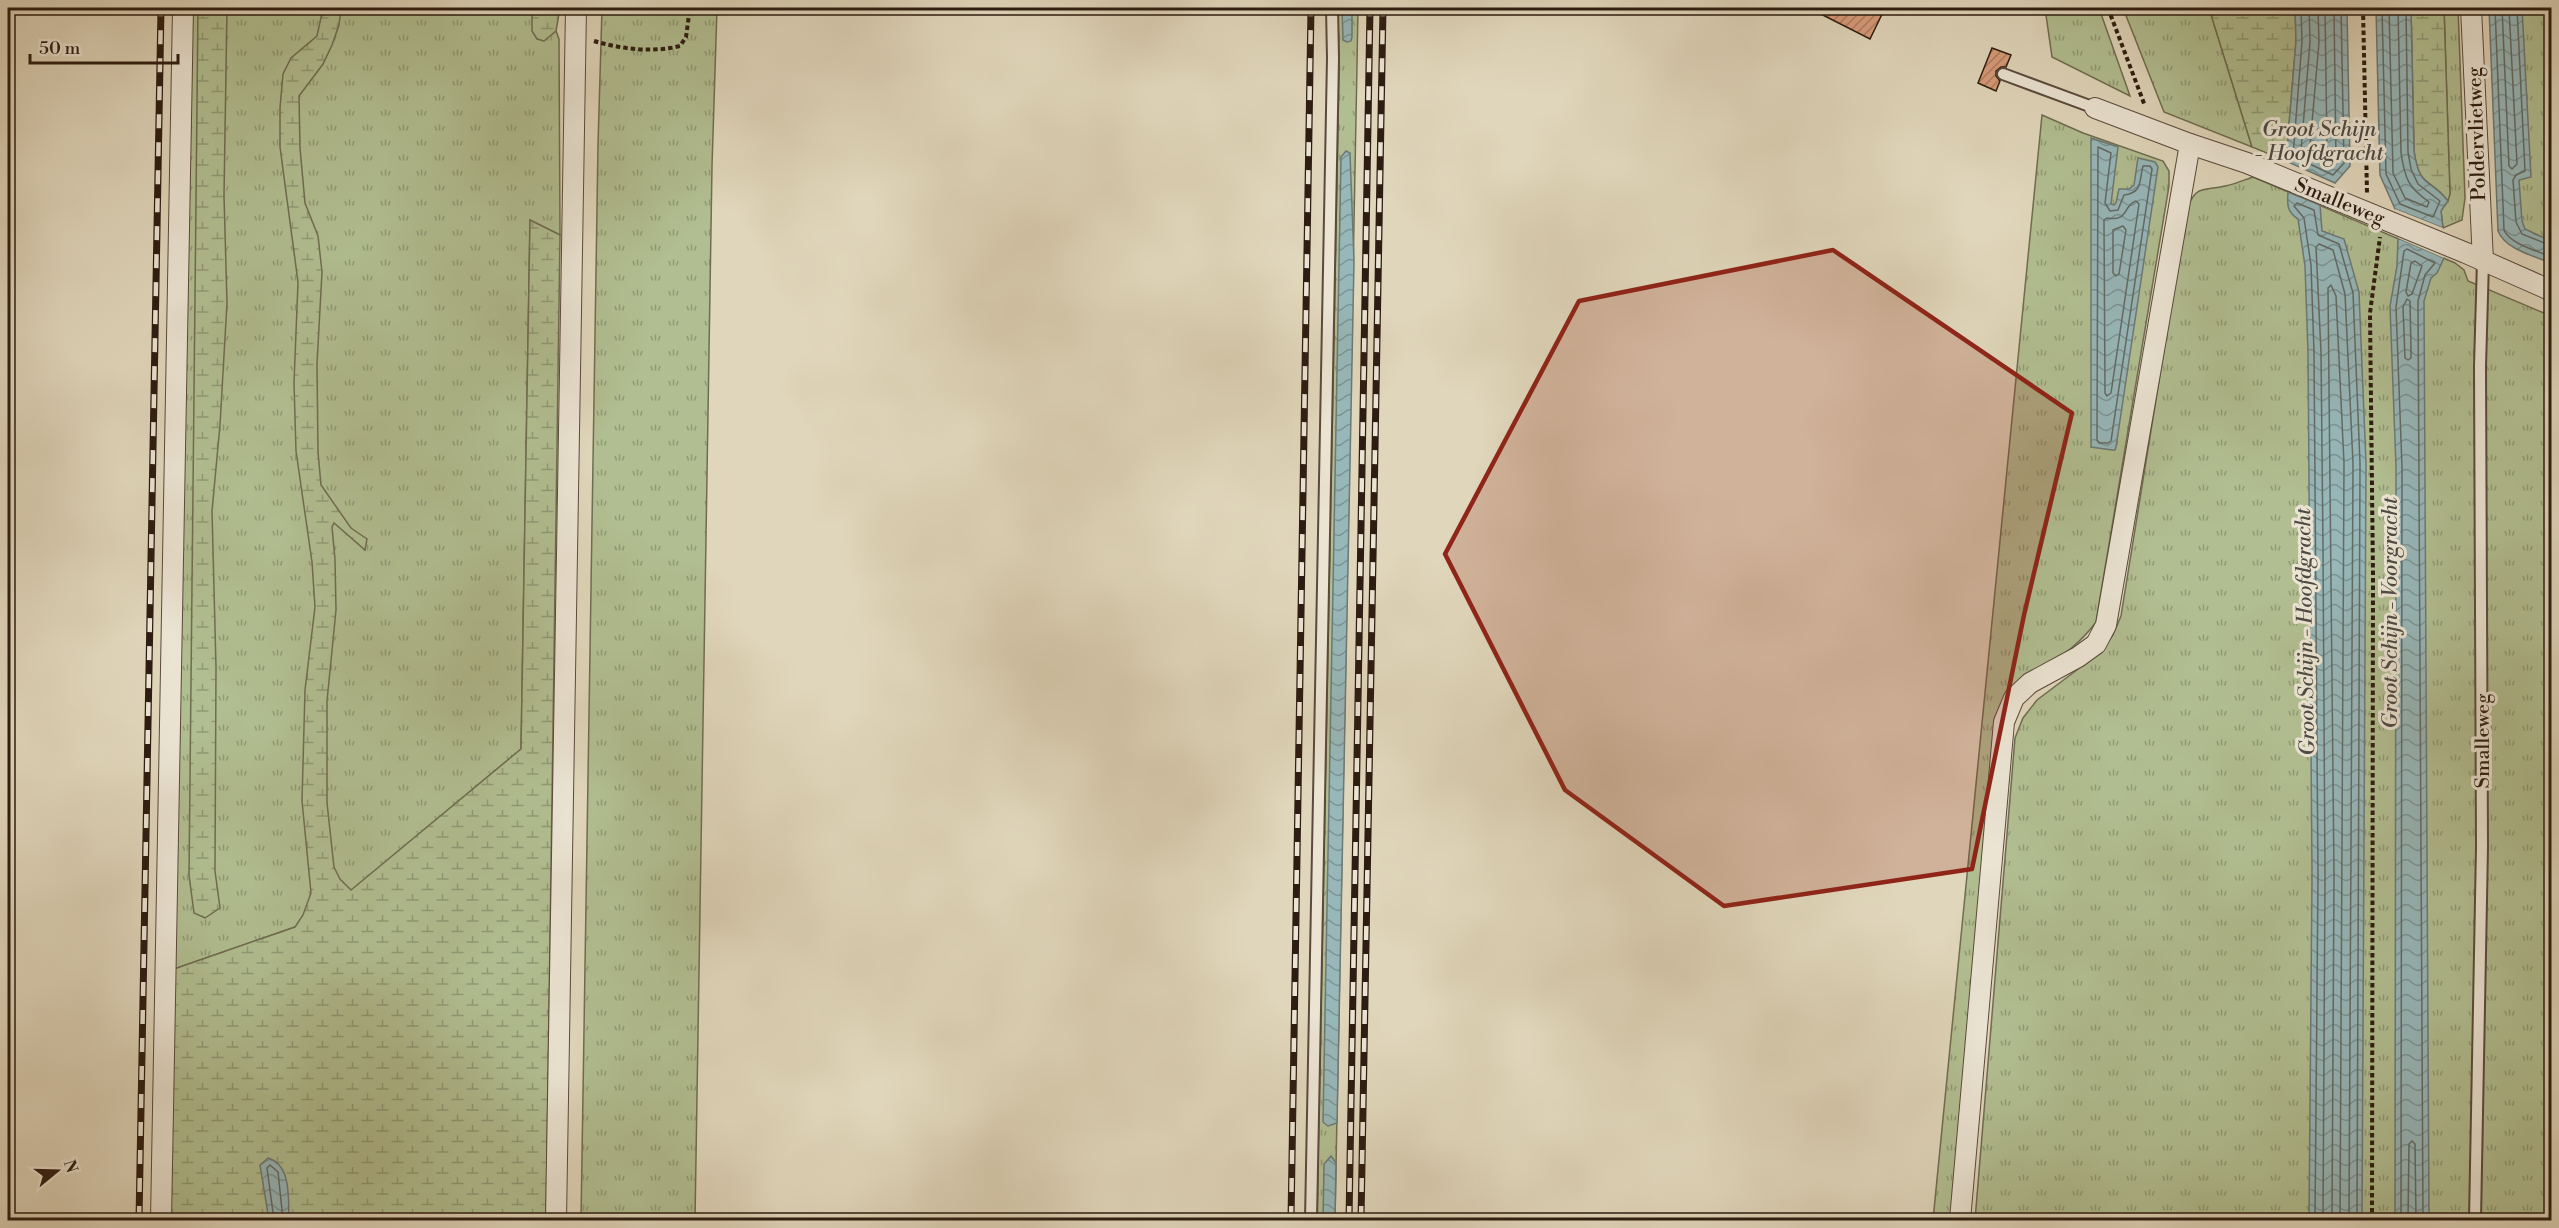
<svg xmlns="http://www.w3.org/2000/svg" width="2559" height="1228" viewBox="0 0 2559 1228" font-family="'Libre Bodoni',serif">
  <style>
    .grass { fill: url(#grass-tufts); stroke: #6f6d51; stroke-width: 1.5 }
    .wetland { fill: url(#wetland-marsh); stroke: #6f6d51; stroke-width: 1.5 }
    .water { fill: url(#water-waves); stroke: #6d7976; stroke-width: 1.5 }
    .pier { fill: #e0d6bb }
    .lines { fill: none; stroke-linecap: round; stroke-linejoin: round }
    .shore { stroke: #626a65; stroke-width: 1.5 }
    .building { fill: url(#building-hatch); stroke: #2d1c11; stroke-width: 1.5 }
    .service-casing { stroke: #5a4a3c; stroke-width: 14 }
    .minor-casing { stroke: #5a4a3c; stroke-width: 22 }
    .path { stroke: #2d1c11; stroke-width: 4; stroke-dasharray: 4.5 3; stroke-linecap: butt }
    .service { stroke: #ebe4d3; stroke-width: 10 }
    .minor { stroke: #ebe4d3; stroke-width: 20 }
    .rail-casing { stroke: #2d1c11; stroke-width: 7 }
    .rail { stroke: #ebe4d3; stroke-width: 4.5; stroke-dasharray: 14; stroke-linecap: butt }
    .marked { fill: #8f2418; fill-opacity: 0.2; stroke: #8f2418; stroke-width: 4.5; stroke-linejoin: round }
    .labels { text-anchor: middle; stroke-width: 6; stroke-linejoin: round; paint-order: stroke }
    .street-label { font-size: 20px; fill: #2d1c11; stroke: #ebe4d3 }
    .water-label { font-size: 21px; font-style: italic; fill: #4d4a43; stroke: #ebe4d3 }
  </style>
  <defs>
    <pattern id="grass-tufts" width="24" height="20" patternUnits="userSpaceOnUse" patternTransform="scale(1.5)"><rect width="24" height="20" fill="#b1be91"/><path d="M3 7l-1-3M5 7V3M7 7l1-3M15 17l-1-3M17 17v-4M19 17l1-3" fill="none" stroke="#909a75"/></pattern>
    <pattern id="wetland-marsh" width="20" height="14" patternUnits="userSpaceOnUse" patternTransform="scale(1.5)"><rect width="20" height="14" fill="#b1be91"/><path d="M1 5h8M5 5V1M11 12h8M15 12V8" fill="none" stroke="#909a75"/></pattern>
    <pattern id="water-waves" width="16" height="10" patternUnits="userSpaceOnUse" patternTransform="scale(1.5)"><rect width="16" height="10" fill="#97b7b9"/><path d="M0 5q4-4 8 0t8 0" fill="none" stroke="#7c9495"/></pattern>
    <pattern id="building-hatch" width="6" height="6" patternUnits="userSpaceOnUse" patternTransform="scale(1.5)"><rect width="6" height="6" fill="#d79b79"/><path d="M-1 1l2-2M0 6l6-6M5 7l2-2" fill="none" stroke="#af7e62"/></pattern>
  </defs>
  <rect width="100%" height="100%" fill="#e0d6bb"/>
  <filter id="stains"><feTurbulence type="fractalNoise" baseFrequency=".00333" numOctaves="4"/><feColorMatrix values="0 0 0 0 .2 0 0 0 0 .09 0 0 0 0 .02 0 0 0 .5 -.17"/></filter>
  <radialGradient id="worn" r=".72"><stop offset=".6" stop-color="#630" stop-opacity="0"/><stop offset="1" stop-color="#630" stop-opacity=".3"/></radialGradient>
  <!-- grass -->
  <g class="grass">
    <polygon points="190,8 532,8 556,31 559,39 560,235 530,220 521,749 318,919 174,969"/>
    <polygon points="602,8 717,8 712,166 695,1220 581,1220 598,145"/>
    <polygon points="1338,8 1358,8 1357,65 1335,1220 1317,1220 1339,72"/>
    <polygon points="2045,8 2099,8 2130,96 2052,57"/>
    <polygon points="2123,8 2209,8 2252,147 2164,112"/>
    <polygon points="2444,8 2458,8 2465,198 2462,220 2443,228 2441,211 2450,194"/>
    <polygon points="2501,8 2551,8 2551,249 2521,236"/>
    <path d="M2042 115 2083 133 2163 161 2169 171V186L2096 622C2073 654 2038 669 2010 695L1953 1220H1933Z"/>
    <path d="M2253 177 2455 263 2464 270 2468 281 2551 316V1220H1975L2015 738 2023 718 2037 700 2102 651 2113 635 2121 616 2187 208C2197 184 2204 191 2225 186 2235 184 2244 180 2253 177Z"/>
  </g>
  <!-- wetland -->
  <g class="wetland">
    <polygon points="198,8 227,8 224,196 227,303 220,425 212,511 216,667 215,871 220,908 205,918 194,913 189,875"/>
    <polygon points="323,8 341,8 339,25 332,45 323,64 299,96 300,148 305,203 318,236 322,272 317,364 318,452 321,485 351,528 367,539 365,550 334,523 332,527 335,559 336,610 327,701 327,803 334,867 340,879 351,890 521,749 530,220 560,235 546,1220 169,1220 174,969 295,927 303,915 311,893 302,801 305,690 315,607 312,562 296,451 294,383 298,282 280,147 280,108 283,74 291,58 317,36"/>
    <polygon points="532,8 560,8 556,31 544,41 537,39 532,31"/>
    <polygon points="2209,8 2295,8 2296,41 2286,161 2252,147"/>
    <path d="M2411 8H2444L2450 194 2448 201C2429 176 2420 190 2414 151Z"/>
  </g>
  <!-- water -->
  <g class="water">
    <polygon points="1342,8 1352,8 1352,37 1351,41 1347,42 1343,40"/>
    <polygon points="2295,8 2347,8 2350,166 2335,183 2286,161 2296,41"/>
    <path d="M2376 8H2411L2414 151C2420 190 2429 177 2448 201L2441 211 2443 228 2395 209 2380 175Z"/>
    <path d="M2489 8H2522L2531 177 2519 180 2522 221 2525 229 2551 241V263C2534 256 2505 249 2498 231Z"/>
    <polygon points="2091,138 2118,147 2111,204 2114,205 2116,203 2119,189 2129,189 2134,185 2138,158 2155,162 2158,167 2116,447 2115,450 2112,450 2091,447"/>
    <polygon points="1346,151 1350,153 1354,261 1337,1123 1328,1126 1323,1122 1341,157"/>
    <path d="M2288 192 2320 205 2322 231 2344 239 2359 292 2366 463 2362 1220H2309L2312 876 2308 352 2305 266 2298 219C2287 212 2287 205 2288 192Z"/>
    <polygon points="2398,238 2444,258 2437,273 2431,278 2424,301 2429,1220 2395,1220 2396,467 2390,306 2397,266"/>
    <polygon points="1331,1156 1336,1163 1335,1220 1323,1220 1324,1164"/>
    <path d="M268 1158C292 1165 288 1199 289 1220H269L260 1165Z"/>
  </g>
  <!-- pier -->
  <g class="pier">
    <polygon points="2395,209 2443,228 2443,231 2396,212"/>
    <polygon points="2398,235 2444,255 2444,258 2398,238"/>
  </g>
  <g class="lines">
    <!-- shore -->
    <g class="shore">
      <polyline points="2301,8 2302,42 2293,156 2333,175 2344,163 2341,8"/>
      <polyline points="2309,8 2310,42 2301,151 2331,166 2336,160 2334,8"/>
      <polyline points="2318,8 2319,42 2310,146 2324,153 2327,150 2325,8"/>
      <polyline points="2382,8 2386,174 2400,204 2433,217 2440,201 2418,184 2411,169 2408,152 2406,8"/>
      <path d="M2389 8 2393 173 2405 198 2427 207 2429 202C2408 187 2405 179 2401 153L2398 8"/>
      <path d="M2495 8 2504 230C2510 244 2537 251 2552 257"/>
      <polyline points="2502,8 2509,166 2512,169 2517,164 2509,8"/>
      <polyline points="2517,8 2525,171 2516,175 2513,180 2516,222 2522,234 2552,246"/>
      <path d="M2098 147 2111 153 2105 203 2110 211 2118 210 2124 195C2143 193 2139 180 2143 166H2150L2152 169 2111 441 2108 443H2099L2097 440Z"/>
      <path d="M2136 201 2139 204 2111 393 2107 396 2105 393 2104 220 2107 218C2129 222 2123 205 2136 201Z"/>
      <polygon points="2123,226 2126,230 2119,274 2116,276 2113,273 2113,230"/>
      <polygon points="2415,261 2422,266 2412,294 2408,296 2406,292 2411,263"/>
      <polygon points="2407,299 2410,301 2411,351 2411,358 2408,360 2405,358 2403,307"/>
      <polyline points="274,1220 267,1168 270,1165 278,1172 283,1220"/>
      <polyline points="2315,1220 2318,876 2314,352 2311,265 2304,218 2294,206 2297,203 2314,210 2318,235 2339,244 2353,293 2360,463 2357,1220"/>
      <polyline points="2323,1220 2325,876 2323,548 2321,352 2316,247 2319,244 2333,250 2345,294 2353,463 2349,1220"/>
      <polyline points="2332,1220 2334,875 2328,288 2331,285 2336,296 2344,463 2340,1220"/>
      <polyline points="2401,1220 2402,467 2396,307 2404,251 2407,249 2435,263 2425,275 2418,301 2423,1220"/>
      <polyline points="2408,1220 2409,1144 2412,1141 2415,1144 2416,1220"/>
    </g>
  </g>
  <!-- building -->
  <g class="building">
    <polygon points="1809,8 1885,8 1870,39"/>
    <polygon points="1992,48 2011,55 2006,67 2001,67 1996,71 1996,76 2000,81 1996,91 1978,83"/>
  </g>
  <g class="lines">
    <defs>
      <g id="service">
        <polyline points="2003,74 2095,108"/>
        <polyline points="1311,1220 1333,58 1332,8"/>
        <polyline points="2475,1220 2482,847 2480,366 2483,261"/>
      </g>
      <g id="minor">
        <polyline points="2471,8 2483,261"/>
        <polyline points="2095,108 2190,144 2247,163 2466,253 2552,291"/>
        <polyline points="161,1220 183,8"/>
        <polyline points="556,1220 576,8"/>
        <polyline points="1960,1220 2004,722 2014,698 2030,683 2078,657 2096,644 2106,625 2190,144"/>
      </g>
    </defs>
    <!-- service casing -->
    <use href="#service" class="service-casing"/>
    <!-- minor casing -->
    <use href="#minor" class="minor-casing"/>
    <!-- path -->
    <g class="path">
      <polyline points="2108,8 2145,106"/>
      <polyline points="2363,8 2367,193"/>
      <path d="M594 41C621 49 652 53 680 46L686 37 690 8"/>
      <polyline points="2372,1220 2373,576 2370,313 2380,237"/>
    </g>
    <!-- service -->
    <use href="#service" class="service"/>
    <!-- minor -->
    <use href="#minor" class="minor"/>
    <defs>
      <g id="rail">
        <polyline points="139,1220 161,8"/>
        <polyline points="1291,1220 1311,8"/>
        <polyline points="1349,1220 1370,8"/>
        <polyline points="1361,1220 1383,8"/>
      </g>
    </defs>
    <!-- rail casing -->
    <use href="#rail" class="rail-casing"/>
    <!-- rail -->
    <use href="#rail" class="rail"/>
  </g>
  <!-- marked area -->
  <path class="marked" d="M1833 250 2072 413 2024 615 1972 869 1724 906 1565 790 1445 554 1579 301Z"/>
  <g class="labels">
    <!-- street labels -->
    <g class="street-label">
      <text transform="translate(2476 134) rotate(-92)" y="7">Poldervlietweg</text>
      <text transform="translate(2340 201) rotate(22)" y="7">Smalleweg</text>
      <text transform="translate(2482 741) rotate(-90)" y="7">Smalleweg</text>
    </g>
    <!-- water labels -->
    <g class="water-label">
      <text x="2319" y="136">Groot Schijn<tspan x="2319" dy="24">- Hoofdgracht</tspan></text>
      <text transform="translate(2390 613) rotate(-90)" y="7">Groot Schijn - Voorgracht</text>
      <text transform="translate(2305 632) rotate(-91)" y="7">Groot Schijn - Hoofdgracht</text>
    </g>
  </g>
  <!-- margin -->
  <rect width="2559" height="1228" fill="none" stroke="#e0d6bb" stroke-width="30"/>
  <rect x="9" y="9" width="2541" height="1210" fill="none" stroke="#2d1c11" stroke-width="3"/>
  <rect x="15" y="15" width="2529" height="1198" fill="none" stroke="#2d1c11" stroke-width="1.5"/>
  <!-- north arrow -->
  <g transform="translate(57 1171) rotate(71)" stroke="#ebe4d3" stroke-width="4.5" paint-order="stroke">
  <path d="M0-4.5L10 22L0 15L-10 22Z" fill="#2d1c11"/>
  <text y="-9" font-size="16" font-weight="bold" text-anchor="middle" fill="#2d1c11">N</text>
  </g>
  <!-- scale -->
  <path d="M30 54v9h148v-9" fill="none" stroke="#2d1c11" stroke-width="3"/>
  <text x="39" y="54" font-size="18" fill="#2d1c11" stroke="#ebe4d3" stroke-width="4.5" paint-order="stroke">50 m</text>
  <rect width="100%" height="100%" filter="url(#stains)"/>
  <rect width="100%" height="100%" fill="url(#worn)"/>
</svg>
